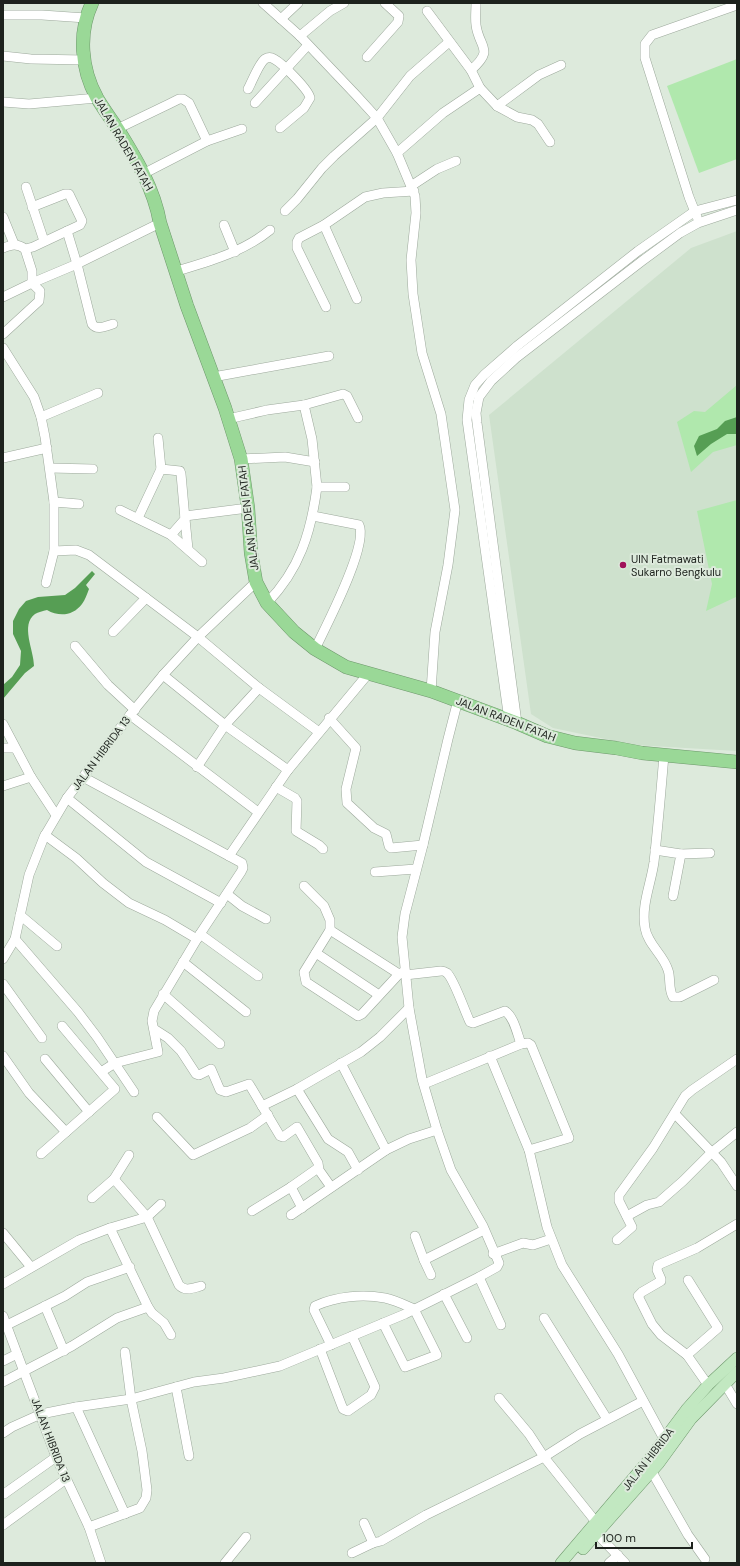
<svg xmlns="http://www.w3.org/2000/svg" width="740" height="1566" viewBox="0 0 740 1566" font-family="'DM Sans',sans-serif">
  <style>
    .built { fill: #cee1cd }
    .green { fill: #b0e8ad }
    .water { fill: #569e54 }
    .lines { fill: none; stroke-linecap: round; stroke-linejoin: round }
    .minor-casing { stroke: #9da99c; stroke-width: 10 }
    .major-casing { stroke: #6e986c; stroke-width: 12 }
    .highway-casing { stroke: #6e986c; stroke-width: 14 }
    .minor { stroke: #fff; stroke-width: 9 }
    .major { stroke: #c2e8c1; stroke-width: 11 }
    .highway { stroke: #9ad897; stroke-width: 13 }
    .poi-dot { fill: #a0115a; stroke: #ddeadc; stroke-width: 1.5 }
    .labels { text-anchor: middle; stroke-width: 4; stroke-linejoin: round; paint-order: stroke }
    .street-label { font-size: 11px; fill: #1d221d; stroke: #ddeadc }
    .poi-label { font-size: 11px; fill: #1d221d; stroke: #ddeadc; text-anchor: start }
  </style>
  <rect width="100%" height="100%" fill="#ddeadc"/>
  <!-- built -->
  <polygon class="built" points="737,231 737,751 634,745 553,728 531,714 489,415 691,248"/>
  <!-- green -->
  <g class="green">
    <polygon points="737,59 737,159 699,173 667,86"/>
    <polygon points="737,385 737,445 713,452 691,472 677,422 694,411 705,412"/>
    <polygon points="737,500 737,596 736,597 706,611 712,584 697,511"/>
  </g>
  <!-- water -->
  <g class="water">
    <polygon points="737,417 737,434 727,434 711,444 697,456 694,446 699,436 717,429 725,421"/>
    <path d="M92 571 95 574 86 585 89 589C87 594 85 600 82 604 73 616 59 617 47 610 43 611 38 612 35 614 20 625 34 650 34 666L25 673 3 699V685L12 677 20 665 21 651 13 634V621L19 609 26 601 38 597 65 595 75 588Z"/>
  </g>
  <g class="lines">
    <defs>
      <g id="minor">
        <polyline points="263,3 300,36 356,95 377,118 397,153 415,196 416,213 411,260 413,294 422,353 441,414 455,510 448,565 435,632 431,691"/>
        <polyline points="427,11 471,70 480,88"/>
        <polyline points="3,15 42,15 86,18"/>
        <polyline points="281,19 298,3"/>
        <polyline points="300,36 330,11 344,3"/>
        <polyline points="3,56 31,59 84,60"/>
        <polyline points="367,57 398,22 399,16 385,3"/>
        <path d="M471 70C495 49 479 48 476 25 475 18 476 10 476 3"/>
        <path d="M248 89C252 82 259 63 265 59 268 57 271 57 274 59 282 63 309 90 310 98L304 108 280 128"/>
        <polyline points="3,102 29,104 97,98"/>
        <polyline points="255,103 308,45"/>
        <polyline points="497,106 539,75 561,65"/>
        <polyline points="117,129 169,104 179,99 183,99 189,103 207,141"/>
        <polyline points="397,153 443,113 480,88 497,106 517,117 532,120 538,124 550,142"/>
        <polyline points="143,174 207,141 242,129"/>
        <polyline points="411,186 437,169 456,161"/>
        <polyline points="26,187 44,241"/>
        <polyline points="32,207 65,194 69,194 82,221 80,225 67,231"/>
        <polyline points="285,211 297,199 322,168 334,156 377,118 410,76 449,42"/>
        <polyline points="3,217 14,244"/>
        <polyline points="697,217 689,197 645,58 645,44 652,35 737,5"/>
        <polyline points="224,225 235,252"/>
        <polyline points="324,225 357,299"/>
        <path d="M3 248C11 245 17 243 25 249L33 247 67 231 77 264 92 324C97 331 106 326 113 324"/>
        <path d="M177 271C210 261 243 252 270 230"/>
        <polyline points="3,297 32,283 32,271 25,249"/>
        <polyline points="326,307 297,248 297,242 299,238 324,225 365,197 383,193 414,191"/>
        <polyline points="3,334 39,301 40,291 32,283 77,264 160,223"/>
        <polyline points="3,348 34,397 41,417 45,437 54,502 54,551 46,583"/>
        <polyline points="213,377 329,356"/>
        <polyline points="304,405 312,439 317,487 345,487"/>
        <polyline points="41,417 98,393"/>
        <polyline points="228,419 267,410 304,405 343,394 347,396 358,418"/>
        <polyline points="158,438 161,469"/>
        <polyline points="3,458 47,448"/>
        <polyline points="241,459 285,457 315,462"/>
        <polyline points="50,468 93,469"/>
        <polyline points="54,502 79,504"/>
        <polyline points="120,510 171,535 202,562"/>
        <polyline points="185,516 248,508"/>
        <path d="M313 516 359 525C369 545 325 628 315 649"/>
        <polyline points="138,518 161,469 180,471 181,474 185,519 171,535"/>
        <polyline points="185,519 188,549"/>
        <polyline points="54,551 76,550 89,555 198,637 259,688 319,732"/>
        <path d="M267 603C300 569 311 532 317 487"/>
        <polyline points="113,632 146,598"/>
        <polyline points="75,646 108,685 135,710"/>
        <polyline points="163,675 225,725 259,688"/>
        <polyline points="130,715 258,812"/>
        <polyline points="329,718 356,748 346,789 347,803 374,828 386,834 389,846 391,848 423,845"/>
        <polyline points="509,720 467,420 469,400 475,385 484,375 517,346 638,251 695,211 737,200"/>
        <polyline points="517,723 477,423 476,413 479,397 491,381 516,358 642,261 680,233 698,223 737,210"/>
        <polyline points="3,724 31,777 56,815"/>
        <polyline points="3,748 14,748"/>
        <path d="M664 755C661 791 658 826 654 862 651 884 641 905 645 928 648 945 663 954 668 970 671 978 668 989 673 997H680L714 980"/>
        <polyline points="197,767 225,725 288,770"/>
        <polyline points="83,777 242,863 243,868 241,872 200,934"/>
        <polyline points="3,786 31,777"/>
        <polyline points="276,787 295,798 297,801 296,831 319,845 323,849"/>
        <polyline points="67,798 146,862 221,903"/>
        <polyline points="45,835 76,858 103,883 129,903 165,920 197,939"/>
        <polyline points="655,850 681,854 673,896"/>
        <polyline points="681,854 710,853"/>
        <polyline points="229,856 288,770 368,674"/>
        <polyline points="375,872 416,869"/>
        <polyline points="304,886 324,906 330,920 330,930 304,972 306,982 358,1016 362,1014 399,974 405,971"/>
        <polyline points="227,894 242,906 266,919"/>
        <polyline points="20,915 57,946"/>
        <polyline points="330,930 399,974"/>
        <polyline points="15,939 78,1012 97,1037 134,1092"/>
        <polyline points="316,953 379,995"/>
        <polyline points="3,959 15,939 29,875 44,837 67,798 130,715 163,675 198,637 256,582"/>
        <polyline points="183,962 246,1012"/>
        <path d="M405 975 441 971C444 971 444 971 447 973 454 979 465 1012 470 1022L473 1023 505 1011C514 1017 517 1033 521 1044"/>
        <polyline points="3,984 42,1038"/>
        <polyline points="163,994 220,1044"/>
        <polyline points="62,1026 115,1089 66,1132"/>
        <polyline points="154,1029 168,1038 181,1051 196,1074 199,1075 211,1069 220,1090 226,1092 249,1084 280,1136 283,1137 297,1127 318,1163 319,1170 331,1187"/>
        <polyline points="3,1056 29,1093 66,1132 41,1154"/>
        <polyline points="490,1056 529,1150 547,1227 562,1265 618,1354 664,1439"/>
        <polyline points="45,1059 89,1112"/>
        <polyline points="341,1063 386,1150"/>
        <polyline points="101,1072 115,1063 158,1052 152,1021 154,1011 200,934 258,976"/>
        <polyline points="424,1084 521,1044 528,1043 531,1045 569,1138 529,1150"/>
        <polyline points="297,1089 328,1139 348,1152 358,1170"/>
        <polyline points="262,1106 297,1089 361,1052 380,1037 409,1008"/>
        <polyline points="675,1114 721,1162 737,1186"/>
        <polyline points="157,1117 193,1155 250,1128 268,1115"/>
        <path d="M114 1179 147 1217 179 1285C185 1292 193 1288 201 1286"/>
        <polyline points="291,1187 302,1208"/>
        <polyline points="92,1198 114,1179 129,1155"/>
        <polyline points="252,1211 291,1187 318,1168"/>
        <polyline points="291,1215 386,1150 409,1139 437,1130"/>
        <polyline points="627,1216 647,1205 659,1202 683,1181 711,1153 737,1132"/>
        <polyline points="110,1228 148,1307 152,1313 164,1323 171,1335"/>
        <polyline points="3,1233 31,1267"/>
        <polyline points="415,1236 424,1260 431,1275"/>
        <polyline points="617,1240 632,1227 619,1201 619,1195 653,1148 685,1096 692,1090 737,1059"/>
        <polyline points="493,1254 523,1243 533,1245 551,1239"/>
        <polyline points="424,1260 484,1230"/>
        <polyline points="479,1277 501,1325"/>
        <polyline points="3,1284 79,1240 110,1228 147,1217 161,1204"/>
        <polyline points="444,1294 467,1338"/>
        <polyline points="45,1306 64,1351"/>
        <polyline points="3,1316 56,1457 89,1527 101,1563"/>
        <polyline points="544,1318 607,1419"/>
        <polyline points="7,1325 65,1296 87,1282 130,1267"/>
        <path d="M331 1345 314 1310 315 1306C337 1296 363 1294 385 1298 395 1300 405 1305 414 1309L437 1355 405 1367 383 1323"/>
        <polyline points="320,1349 343,1409 348,1411 371,1395 375,1387 352,1336"/>
        <polyline points="687,1355 718,1328 688,1280"/>
        <polyline points="3,1361 17,1354"/>
        <polyline points="3,1382 72,1346 117,1318 148,1307"/>
        <polyline points="725,1384 737,1404"/>
        <polyline points="708,1385 687,1355 661,1335 652,1324 638,1296 642,1292 661,1281 661,1279 657,1270 658,1265 697,1248 737,1224"/>
        <polyline points="176,1387 189,1456"/>
        <polyline points="499,1398 529,1434 544,1457 596,1522"/>
        <polyline points="76,1407 125,1514"/>
        <polyline points="3,1433 12,1427 41,1414 76,1407 131,1399 194,1382 224,1378 280,1366 405,1314 479,1277 497,1267 499,1263 483,1226 451,1170 437,1130 422,1079 409,1008 402,937 405,914 423,845 448,739 458,700"/>
        <polyline points="652,1472 688,1535 705,1559"/>
        <polyline points="4,1494 56,1457"/>
        <polyline points="364,1523 373,1543 381,1541 426,1515 544,1457 580,1434 643,1401"/>
        <polyline points="3,1525 66,1479"/>
        <polyline points="89,1527 140,1508 146,1498 147,1490 142,1451 131,1399 125,1352"/>
        <polyline points="597,1534 625,1563"/>
        <polyline points="352,1553 373,1543"/>
        <polyline points="225,1563 246,1537"/>
        <polyline points="609,1563 618,1555"/>
      </g>
      <g id="major">
        <polyline points="583,1549 659,1463 691,1419 737,1372"/>
        <polyline points="561,1563 647,1462 686,1410 708,1385 737,1358"/>
      </g>
      <path id="highway" d="M92 3C78 33 81 69 97 98 103 108 110 118 117 128 135 157 154 188 160 223L187 306 225 408 241 459 248 508 251 553 256 582 267 603 294 632 315 649 346 667 431 691 517 723 547 736 575 743 616 748 642 753 737 762"/>
    </defs>
    <!-- minor casing -->
    <use href="#minor" class="minor-casing"/>
    <!-- major casing -->
    <use href="#major" class="major-casing"/>
    <!-- highway casing -->
    <use href="#highway" class="highway-casing"/>
    <!-- minor -->
    <use href="#minor" class="minor"/>
    <!-- major -->
    <use href="#major" class="major"/>
    <!-- highway -->
    <use href="#highway" class="highway"/>
  </g>
  <!-- markers -->
  <circle class="poi-dot" cx="623" cy="565" r="4"/>
  <g class="labels">
    <!-- street labels -->
    <g class="street-label">
      <text transform="translate(124 144) rotate(60)" y="4">JALAN RADEN FATAH</text>
      <text transform="translate(248 518) rotate(-97)" y="4">JALAN RADEN FATAH</text>
      <text transform="translate(506 719) rotate(21)" y="4">JALAN RADEN FATAH</text>
      <text transform="translate(101 753) rotate(-53)" y="4">JALAN HIBRIDA 13</text>
      <text transform="translate(51 1440) rotate(69)" y="4">JALAN HIBRIDA 13</text>
      <text transform="translate(648 1459) rotate(-52)" y="4">JALAN HIBRIDA</text>
    </g>
    <!-- poi labels -->
    <g class="poi-label">
      <text x="631" y="563">UIN Fatmawati<tspan x="631" dy="13">Sukarno Bengkulu</tspan></text>
    </g>
  </g>
  <!-- border -->
  <rect width="740" height="1566" fill="none" stroke="#1d221d" stroke-width="8"/>
  <!-- scale -->
  <path d="M596 1542v6h96v-6" fill="none" stroke="#1d221d" stroke-width="2"/>
  <text x="602" y="1542" font-size="12" fill="#1d221d" stroke="#ddeadc" stroke-width="3" paint-order="stroke">100 m</text>
</svg>
